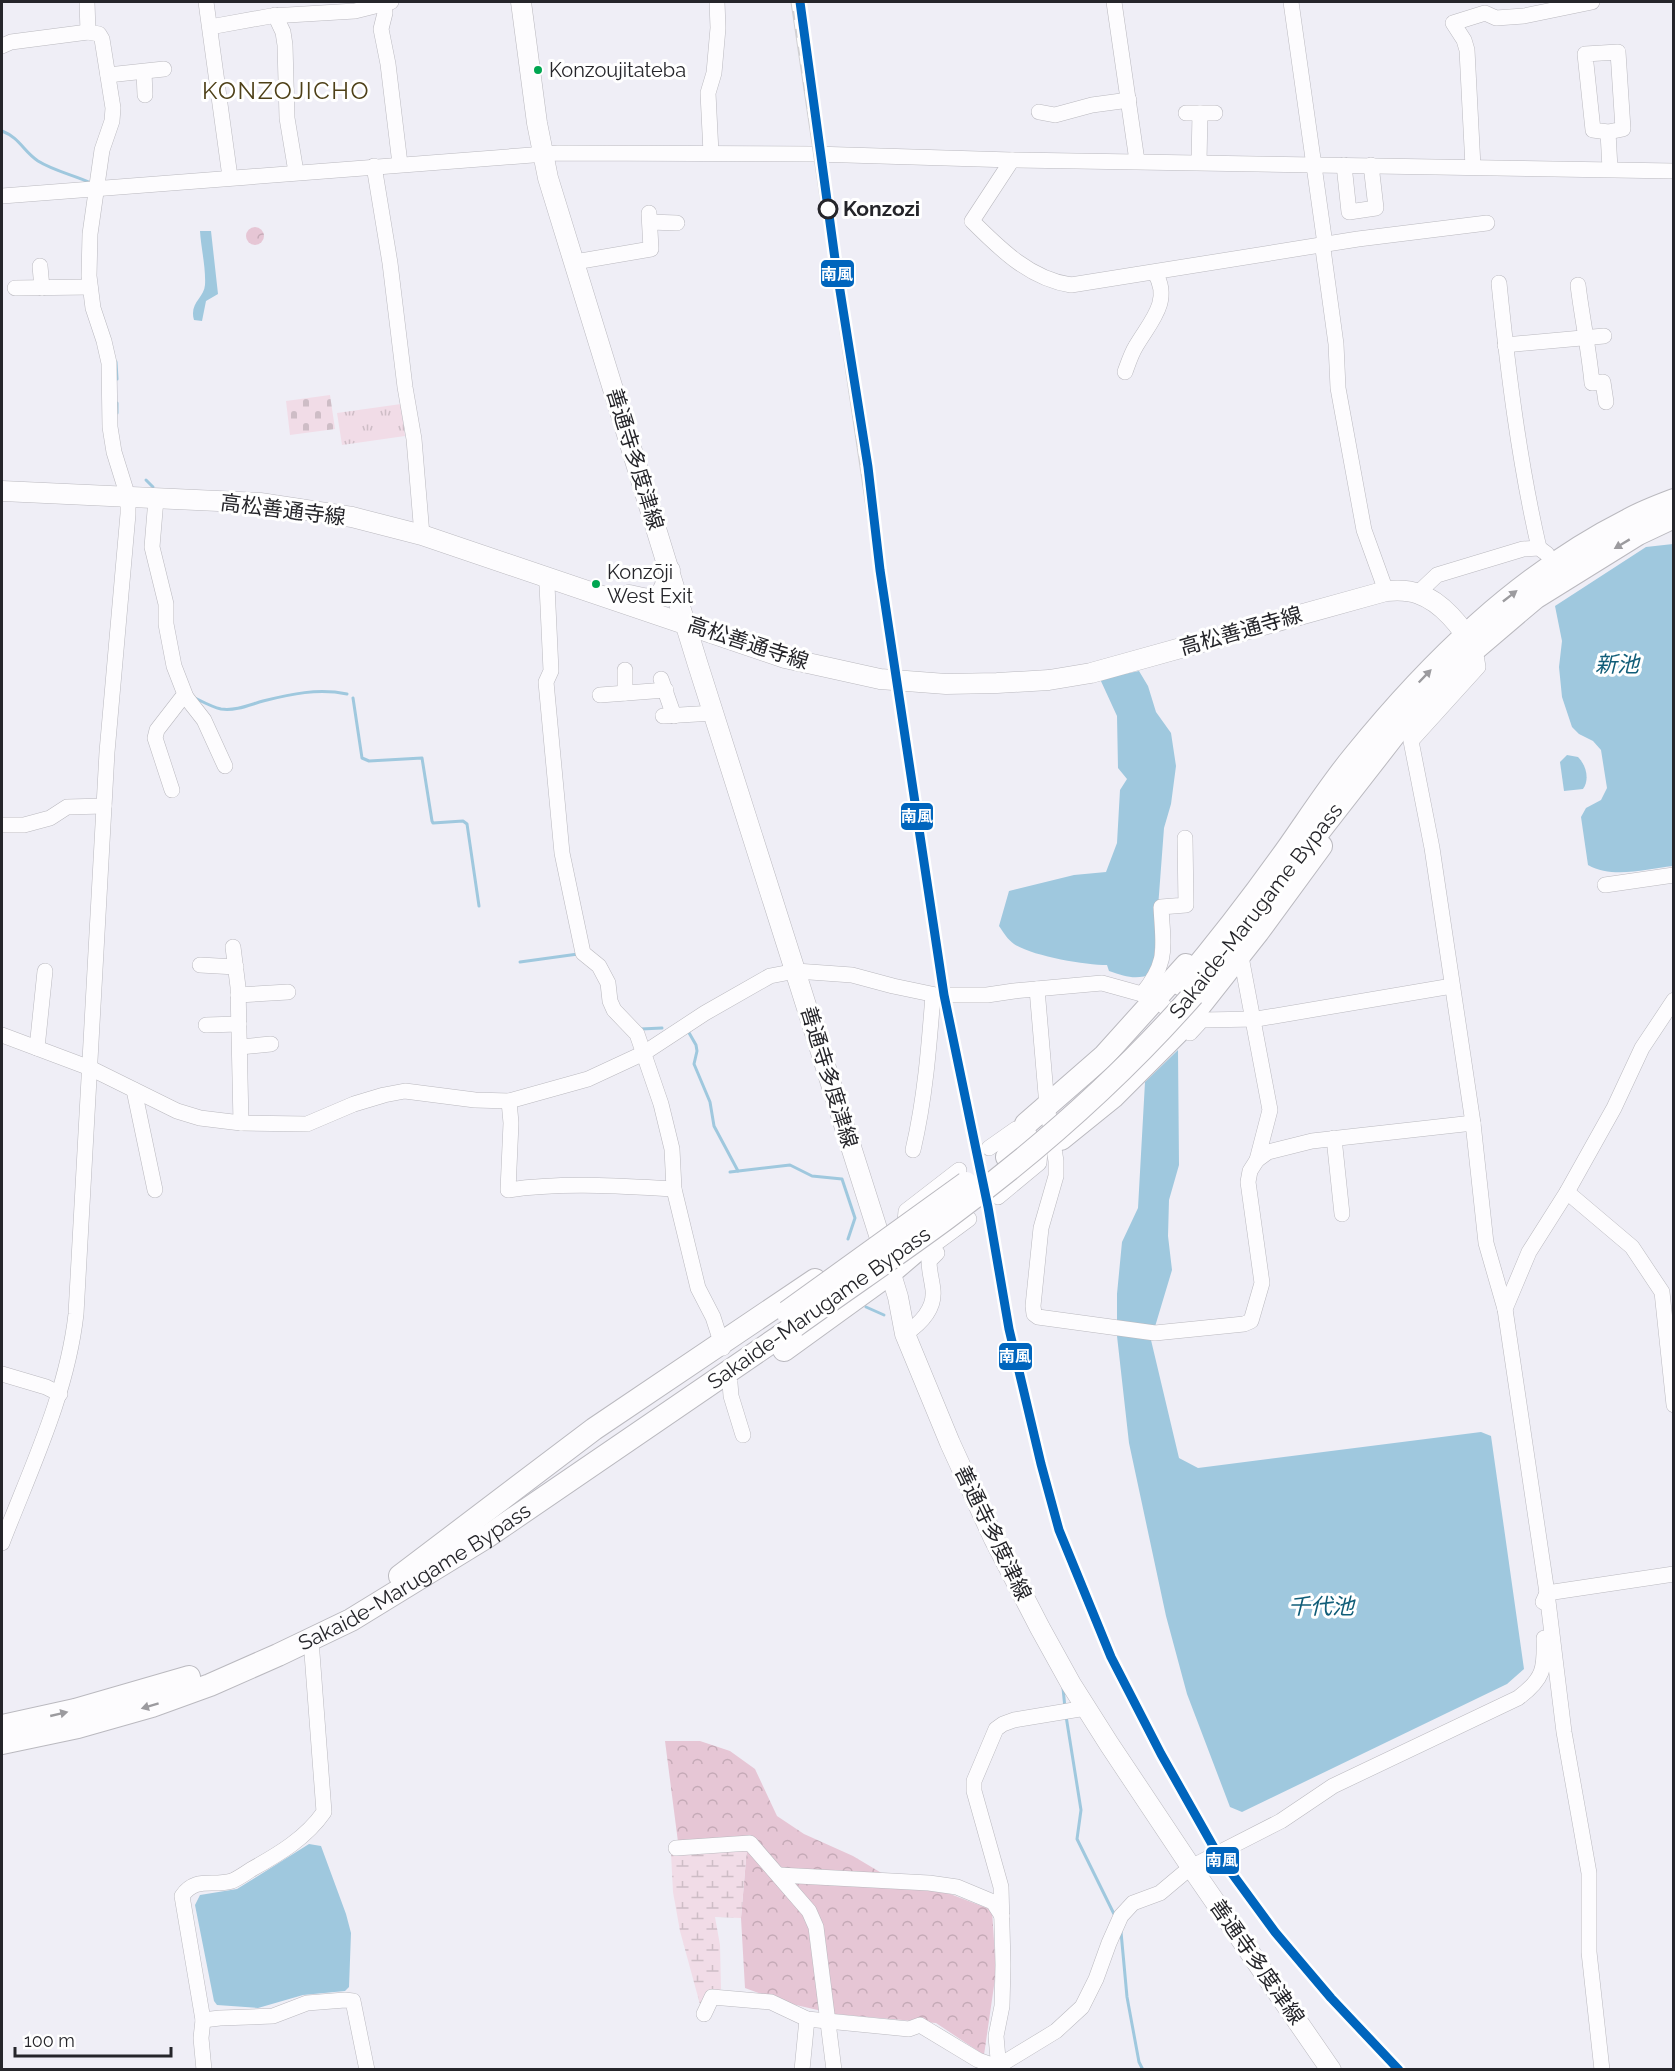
<svg xmlns="http://www.w3.org/2000/svg" width="1675" height="2071" viewBox="0 0 1675 2071" font-family="Raleway,'Noto Sans JP',sans-serif">
  <style>
    .forest { fill: url(#forest-crowns) }
    .wetland { fill: url(#wetland-marsh) }
    .cemetery { fill: url(#cemetery-stones) }
    .park { fill: url(#park-tufts) }
    .water { fill: #9fc8de }
    .lines { fill: none; stroke-linecap: round; stroke-linejoin: round }
    .stream { stroke: #9fc8de; stroke-width: 3 }
    .minor-casing { stroke: #bab9bf; stroke-width: 16 }
    .major-casing { stroke: #bab9bf; stroke-width: 21 }
    .highway-casing { stroke: #bab9bf; stroke-width: 24 }
    .minor { stroke: #fdfcfe; stroke-width: 15 }
    .major { stroke: #fdfcfe; stroke-width: 20 }
    .highway { stroke: #fdfcfe; stroke-width: 22 }
    .rail-casing { stroke: #d1d0d3; stroke-width: 5 }
    .rail { stroke: #fff; stroke-width: 3; stroke-dasharray: 9; stroke-linecap: butt }
    .highway-bridge-casing { stroke: #bab9bf; stroke-width: 24; stroke-linecap: butt }
    .highway-bridge { stroke: #fdfcfe; stroke-width: 22 }
    .rail-1-casing { stroke: #fff; stroke-width: 14 }
    .rail-1 { stroke: #0065bd; stroke-width: 9 }
    .oneway { fill: #9c9b9f }
    .bus-dot { fill: #00a651; stroke: #fff; stroke-width: 2 }
    .stop-dot { fill: #fff; stroke: #25252a; stroke-width: 3 }
    .labels { text-anchor: middle; stroke-width: 6; stroke-linejoin: round; paint-order: stroke }
    .bus-label { font-size: 20px; fill: #25252a; stroke: #fff; text-anchor: start }
    .stop-label { font-size: 21px; font-weight: bold; fill: #25252a; stroke: #fff; text-anchor: start }
    .street-label { font-size: 21px; fill: #25252a; stroke: #fff }
    .water-label { font-size: 22px; font-style: italic; fill: #105d78; stroke: #fff }
    .quarter-label { font-size: 24px; letter-spacing: 1.5px; fill: #4e4018; stroke: #fff }
    .line-badge { stroke: #fff; stroke-width: 2 }
    .badge-label { font-size: 16px; text-anchor: middle; font-weight: bold; fill: #fff }
  </style>
  <defs>
    <pattern id="forest-crowns" width="20" height="18" patternUnits="userSpaceOnUse" patternTransform="scale(1.5)"><rect width="20" height="18" fill="#e6c6d5"/><path d="M2 6a3 3 0 1 1 6 0M12 15a3 3 0 1 1 6 0" fill="none" stroke="#c5aab7"/></pattern>
    <pattern id="wetland-marsh" width="20" height="14" patternUnits="userSpaceOnUse" patternTransform="scale(1.5)"><rect width="20" height="14" fill="#f1dce7"/><path d="M1 5h8M5 5V1M11 12h8M15 12V8" fill="none" stroke="#cebdc6"/></pattern>
    <pattern id="cemetery-stones" width="16" height="16" patternUnits="userSpaceOnUse" patternTransform="scale(1.5)"><rect width="16" height="16" fill="#f1dce7"/><path d="M2 7V4a2 2 0 0 1 4 0v3zM10 15v-3a2 2 0 0 1 4 0v3z" fill="#cebdc6"/></pattern>
    <pattern id="park-tufts" width="24" height="20" patternUnits="userSpaceOnUse" patternTransform="scale(1.5)"><rect width="24" height="20" fill="#f1dce7"/><path d="M3 7l-1-3M5 7V3M7 7l1-3M15 17l-1-3M17 17v-4M19 17l1-3" fill="none" stroke="#cebdc6"/></pattern>
  </defs>
  <rect width="100%" height="100%" fill="#efeef6"/>
  <!-- forest -->
  <g class="forest">
    <circle cx="255" cy="236" r="9"/>
    <polygon points="665,1741 700,1741 730,1751 755,1769 777,1816 804,1834 853,1856 900,1884 945,1892 992,1910 996,1972 984,2055 936,2023 835,2014 783,2002 745,1988 741,1918 747,1848 678,1842"/>
  </g>
  <!-- wetland -->
  <polygon class="wetland" points="747,1847 741,1918 715,1917 720,1945 721,1989 709,1995 701,2008 680,1931 673,1892 671,1853"/>
  <!-- cemetery -->
  <polygon class="cemetery" points="330,395 335,429 290,435 286,401"/>
  <!-- park -->
  <polygon class="park" points="401,404 405,436 342,445 337,413"/>
  <!-- water -->
  <g class="water">
    <path d="M200 231H211L218 294 206 301 202 321 194 320C189 303 204 298 205 285 206 268 201 248 200 231Z"/>
    <path d="M1673 544V866C1646 869 1613 879 1588 865L1581 817 1586 808 1601 800 1607 788 1601 750 1593 741 1579 734 1572 727 1562 697 1559 667 1562 641 1555 606 1646 547Z"/>
    <path d="M1139 671 1148 686 1156 712 1171 733 1176 766 1171 804 1164 828 1153 974C1136 980 1126 977 1109 971L1107 965C1085 965 1032 956 1014 944 1008 940 1003 932 999 926L1009 891 1074 875 1106 872 1117 843 1120 790 1127 779 1118 768 1117 716 1100 679Z"/>
    <path d="M1567 755 1578 757C1586 765 1590 779 1583 789L1564 791 1560 762Z"/>
    <polygon points="1178,1050 1179,1165 1169,1200 1168,1236 1172,1270 1151,1340 1179,1458 1198,1468 1481,1432 1491,1436 1524,1669 1507,1684 1242,1812 1230,1807 1187,1694 1166,1616 1129,1443 1117,1336 1117,1294 1122,1242 1138,1208 1145,1082"/>
    <polygon points="309,1844 321,1846 346,1914 351,1933 349,1987 345,1991 303,1995 258,2008 217,2005 214,2001 195,1905 200,1895 237,1889"/>
  </g>
  <g class="lines">
    <!-- stream -->
    <g class="stream">
      <path d="M2 131C20 138 23 151 38 161 54 171 74 175 91 183"/>
      <polyline points="116,362 117,379"/>
      <polyline points="117,413 117,403"/>
      <polyline points="146,480 153,487"/>
      <path d="M195 698C203 702 212 707 221 709 236 711 249 705 263 701 291 694 318 688 347 694"/>
      <polyline points="353,698 362,758 369,761 422,758 432,821 433,823 463,821 467,824 479,906"/>
      <polyline points="520,962 578,954"/>
      <polyline points="641,1029 662,1028"/>
      <polyline points="688,1031 696,1045 697,1051 694,1064 710,1102 714,1126 738,1171"/>
      <polyline points="730,1172 790,1165 812,1176 842,1179 855,1218 848,1239"/>
      <polyline points="866,1307 884,1315"/>
      <polyline points="1063,1688 1065,1708"/>
      <polyline points="1066,1716 1081,1810 1077,1839 1114,1914"/>
      <polyline points="1121,1932 1127,1997 1139,2062 1143,2070"/>
    </g>
    <defs>
      <g id="minor">
        <polyline points="206,2 230,177"/>
        <polyline points="1114,2 1137,161"/>
        <polyline points="1291,2 1324,237 1323,249 1336,344 1338,388 1364,530 1386,591"/>
        <polyline points="384,3 385,13 381,29 388,64 400,164"/>
        <polyline points="275,15 283,32 285,45 287,118 296,172"/>
        <polyline points="210,27 271,16 355,11 391,2"/>
        <polyline points="2,46 11,42 88,32"/>
        <polyline points="144,72 145,95"/>
        <polyline points="108,75 164,69"/>
        <polyline points="1039,112 1055,115 1092,105 1129,100"/>
        <polyline points="1186,113 1215,113"/>
        <polyline points="1608,132 1593,130 1585,54 1618,52 1623,129 1608,132 1610,169"/>
        <polyline points="711,153 708,93 714,73 718,28 717,2"/>
        <path d="M1012 160 972 221C1000 249 1030 279 1071 285L1358 239 1487 223"/>
        <polyline points="1199,162 1200,113"/>
        <polyline points="1344,165 1349,212 1376,208 1371,165"/>
        <polyline points="374,166 390,263 405,387 414,439 422,535"/>
        <polyline points="1473,167 1467,50 1464,40 1453,23 1485,13 1496,18 1524,16 1592,2"/>
        <polyline points="2,196 558,153 814,154 1012,160 1674,171"/>
        <polyline points="650,222 677,223"/>
        <polyline points="575,262 651,249 649,213"/>
        <polyline points="40,266 42,288"/>
        <path d="M1499 283C1508 372 1519 461 1539 548"/>
        <path d="M1578 285C1582 318 1589 350 1592 383L1603 382 1606 402"/>
        <polyline points="15,288 90,287"/>
        <polyline points="1505,345 1604,336"/>
        <path d="M1125 372C1128 364 1131 354 1136 346 1150 322 1172 301 1155 273"/>
        <polyline points="156,499 152,547 166,604 166,624 174,666 186,697 204,720 225,766"/>
        <polyline points="547,585 551,671 546,682 562,853 583,953 599,966 608,983 610,1001 614,1010 637,1034 661,1104 672,1149 674,1189 698,1288 713,1317 723,1348"/>
        <polyline points="1418,593 1437,575 1523,549 1539,548 1547,554"/>
        <polyline points="1475,649 1478,667 1411,741 1432,848 1473,1123 1486,1243 1505,1309 1547,1593 1564,1732 1589,1873 1589,1952 1602,2070"/>
        <polyline points="625,670 625,693"/>
        <polyline points="661,679 674,716"/>
        <polyline points="600,695 666,690"/>
        <polyline points="663,716 714,713"/>
        <polyline points="172,790 155,738 157,730 181,699 186,697"/>
        <polyline points="2,825 24,825 50,818 67,807 104,806"/>
        <polyline points="1605,885 1674,875"/>
        <polyline points="233,947 238,987 241,1123"/>
        <polyline points="1237,957 1242,962 1270,1110 1257,1160"/>
        <polyline points="200,965 236,967"/>
        <polyline points="1037,989 1047,1106 1056,1161 1056,1176 1041,1228 1033,1306 1034,1314 1038,1317 1155,1333 1244,1324 1251,1321 1262,1283 1248,1182 1250,1171 1257,1160 1268,1152 1312,1141 1473,1123"/>
        <path d="M1142 994C1169 962 1163 947 1161 907L1186 905 1185 838"/>
        <polyline points="238,995 288,992"/>
        <polyline points="206,1025 239,1024"/>
        <polyline points="2,1035 90,1068 177,1111 200,1118 241,1123 307,1124 354,1104 384,1095 405,1091 475,1100 509,1101 588,1079 644,1053 705,1013 770,976 796,971 852,975 893,986 936,995 987,995 1014,991 1102,983 1156,998 1190,1033 1202,1020 1257,1019 1452,986"/>
        <polyline points="240,1047 271,1044"/>
        <polyline points="37,1048 45,971"/>
        <polyline points="134,1090 155,1190"/>
        <path d="M509 1101 511 1123 508 1190C563 1182 618 1186 674 1189"/>
        <polyline points="1334,1138 1342,1214"/>
        <polyline points="989,1148 1016,1129 1025,1128 1040,1151 1039,1163 998,1197"/>
        <path d="M913 1150C925 1099 929 1047 933 995"/>
        <polyline points="959,1170 906,1211 905,1222 924,1245 931,1247 969,1219"/>
        <polyline points="1567,1192 1632,1247 1662,1292 1674,1405"/>
        <polyline points="1505,1309 1529,1252 1567,1192 1614,1108 1642,1048 1674,1000"/>
        <path d="M905 1334C920 1324 935 1310 933 1290 932 1280 929 1271 929 1261L937 1253"/>
        <polyline points="2,1374 46,1387 60,1394"/>
        <polyline points="730,1383 731,1396 743,1435"/>
        <path d="M2 1543C31 1468 67 1394 76 1314L107 752 128 514V497L114 452 110 427 109 363 104 341 93 308 89 276 90 234 102 150 112 121 113 108 102 39 99 34 88 32 87 2"/>
        <polyline points="1543,1602 1547,1593 1674,1574"/>
        <polyline points="676,1848 750,1843 809,1911 816,1927 834,2070"/>
        <polyline points="779,1875 929,1883 957,1887 993,1902 1002,1916"/>
        <polyline points="704,2014 712,1997 771,2002 807,2019 909,2029 920,2025 978,2060 998,2067"/>
        <polyline points="203,2020 220,2018 273,2016 307,2003 345,2000 353,2001 367,2070"/>
        <path d="M204 2070 201 2038 203 2020 182 1896C196 1876 212 1887 232 1881 239 1878 246 1873 252 1869 279 1854 306 1838 324 1812L311 1640"/>
        <polyline points="802,2070 807,2019"/>
        <path d="M992 2070 1056 2031 1082 2007 1096 1979 1109 1943 1121 1916 1133 1903 1160 1893 1191 1867 1281 1821 1333 1786 1518 1698C1544 1679 1545 1668 1544 1638"/>
        <polyline points="999,2070 996,2036 1002,2006 1003,1965 1001,1887 974,1791 974,1781 996,1729 1003,1724 1014,1720 1086,1708"/>
      </g>
      <g id="major">
        <polyline points="521,2 537,123 548,178 698,665 879,1235 898,1297 905,1334 950,1443 994,1539 1040,1628 1071,1684 1109,1744 1191,1867 1331,2070"/>
        <path d="M2 491 260 503 352 517 422 535 785 658 880 679 946 684 997 683 1049 680 1091 673 1386 591C1396 590 1409 590 1419 594 1442 602 1462 627 1473 647"/>
        <path d="M629 595C659 603 662 598 670 570"/>
      </g>
      <g id="highway">
        <polyline points="1300,856 1395,734 1475,649 1535,598 1638,534 1674,517"/>
        <path d="M1182 985C1220 940 1256 893 1290 845 1311 815 1331 784 1354 756 1430 662 1519 575 1628 520 1642 512 1658 506 1674 500"/>
        <polyline points="1061,1139 1113,1097 1183,1027 1258,932 1321,846"/>
        <polyline points="1007,1157 1023,1132 1026,1124 1104,1056 1186,965"/>
        <polyline points="784,1350 889,1274 916,1251"/>
        <polyline points="400,1576 594,1429 815,1280"/>
        <polyline points="2,1726 75,1710 189,1677"/>
        <path id="s1" d="M2 1743 78 1727 152 1706 210 1685 278 1655 351 1620 488 1536 795 1326"/>
      </g>
    </defs>
    <!-- minor casing -->
    <use href="#minor" class="minor-casing"/>
    <!-- major casing -->
    <use href="#major" class="major-casing"/>
    <!-- highway casing -->
    <use href="#highway" class="highway-casing"/>
    <!-- minor -->
    <use href="#minor" class="minor"/>
    <!-- major -->
    <use href="#major" class="major"/>
    <!-- highway -->
    <use href="#highway" class="highway"/>
    <defs>
      <polyline id="rail" points="793,2 872,534 880,570"/>
    </defs>
    <!-- rail casing -->
    <use href="#rail" class="rail-casing"/>
    <!-- rail -->
    <use href="#rail" class="rail"/>
    <defs>
      <g id="highway-bridge">
        <polyline points="787,1312 966,1183"/>
        <path d="M795 1326C845 1290 897 1255 947 1218 1036 1152 1120 1078 1193 995"/>
      </g>
    </defs>
    <!-- highway-bridge casing -->
    <use href="#highway-bridge" class="highway-bridge-casing"/>
    <!-- highway-bridge -->
    <use href="#highway-bridge" class="highway-bridge"/>
    <defs>
      <polyline id="rail-1" points="800,2 835,259 868,467 880,570 944,995 988,1207 1009,1329 1041,1464 1059,1530 1111,1657 1161,1754 1217,1853 1275,1932 1331,1998 1399,2070"/>
    </defs>
    <!-- rail-1 casing -->
    <use href="#rail-1" class="rail-1-casing"/>
    <!-- rail-1 -->
    <use href="#rail-1" class="rail-1"/>
  </g>
  <!-- one-way arrows -->
  <defs><path id="oneway-solid" d="M-6-.8H1V-3.2L6.5 0L1 3.2V.8H-6Z" transform="scale(1.5)"/></defs>
  <g class="oneway">
    <use href="#oneway-solid" transform="translate(1622 544) rotate(149)"/>
    <use href="#oneway-solid" transform="translate(1510 596) rotate(-38)"/>
    <use href="#oneway-solid" transform="translate(1425 676) rotate(-46)"/>
    <use href="#oneway-solid" transform="translate(150 1706) rotate(163)"/>
    <use href="#oneway-solid" transform="translate(59 1714) rotate(-13)"/>
  </g>
  <!-- markers -->
  <g class="bus-dot">
    <circle cx="538" cy="70" r="5"/>
    <circle cx="596" cy="584" r="5"/>
  </g>
  <circle class="stop-dot" cx="828" cy="209" r="9"/>
  <g class="labels">
    <!-- bus labels -->
    <g class="bus-label">
      <text x="549" y="77">Konzoujitateba</text>
      <text x="607" y="579">Konzōji<tspan x="607" dy="24">West Exit</tspan></text>
    </g>
    <!-- stop labels -->
    <g class="stop-label">
      <text x="843" y="216">Konzozi</text>
    </g>
    <!-- street labels -->
    <g class="street-label">
      <text transform="translate(635 459) rotate(73)" y="7">善通寺多度津線</text>
      <text transform="translate(283 510) rotate(7)" y="7">高松善通寺線</text>
      <text transform="translate(1241 631) rotate(-16)" y="7">高松善通寺線</text>
      <text transform="translate(748 643) rotate(18)" y="7">高松善通寺線</text>
      <text transform="translate(1256 911) rotate(-52)" y="7">Sakaide-Marugame Bypass</text>
      <text transform="translate(829 1077) rotate(73)" y="7">善通寺多度津線</text>
      <text transform="translate(819 1308) rotate(-35)" y="7">Sakaide-Marugame Bypass</text>
      <text transform="translate(993 1533) rotate(64)" y="7">善通寺多度津線</text>
      <text dy="7" stroke="none"><textPath href="#s1" startOffset="448">Sakaide-Marugame Bypass</textPath></text>
      <text transform="translate(1257 1962) rotate(55)" y="7">善通寺多度津線</text>
    </g>
    <!-- water labels -->
    <g class="water-label">
      <text x="1617" y="672">新池</text>
      <text x="1321" y="1614">千代池</text>
    </g>
    <!-- quarter labels -->
    <g class="quarter-label">
      <text x="286" y="99">KONZOJICHO</text>
    </g>
  </g>
  <g class="line-badge">
    <rect x="820" y="259" width="35" height="29" rx="6" fill="#0065bd"/>
    <rect x="900" y="802" width="34" height="29" rx="6" fill="#0065bd"/>
    <rect x="998" y="1342" width="35" height="29" rx="6" fill="#0065bd"/>
    <rect x="1205" y="1846" width="35" height="29" rx="6" fill="#0065bd"/>
  </g>
  <g class="badge-label">
    <text x="837" y="280">南風</text>
    <text x="917" y="822">南風</text>
    <text x="1015" y="1362">南風</text>
    <text x="1222" y="1866">南風</text>
  </g>
  <!-- border -->
  <rect width="1675" height="2071" fill="none" stroke="#25252a" stroke-width="6"/>
  <!-- scale -->
  <path d="M15 2047v9h156v-9" fill="none" stroke="#25252a" stroke-width="3"/>
  <text x="24" y="2047" font-size="18" fill="#25252a" stroke="#ffffff" stroke-width="4.5" paint-order="stroke">100 m</text>
</svg>
